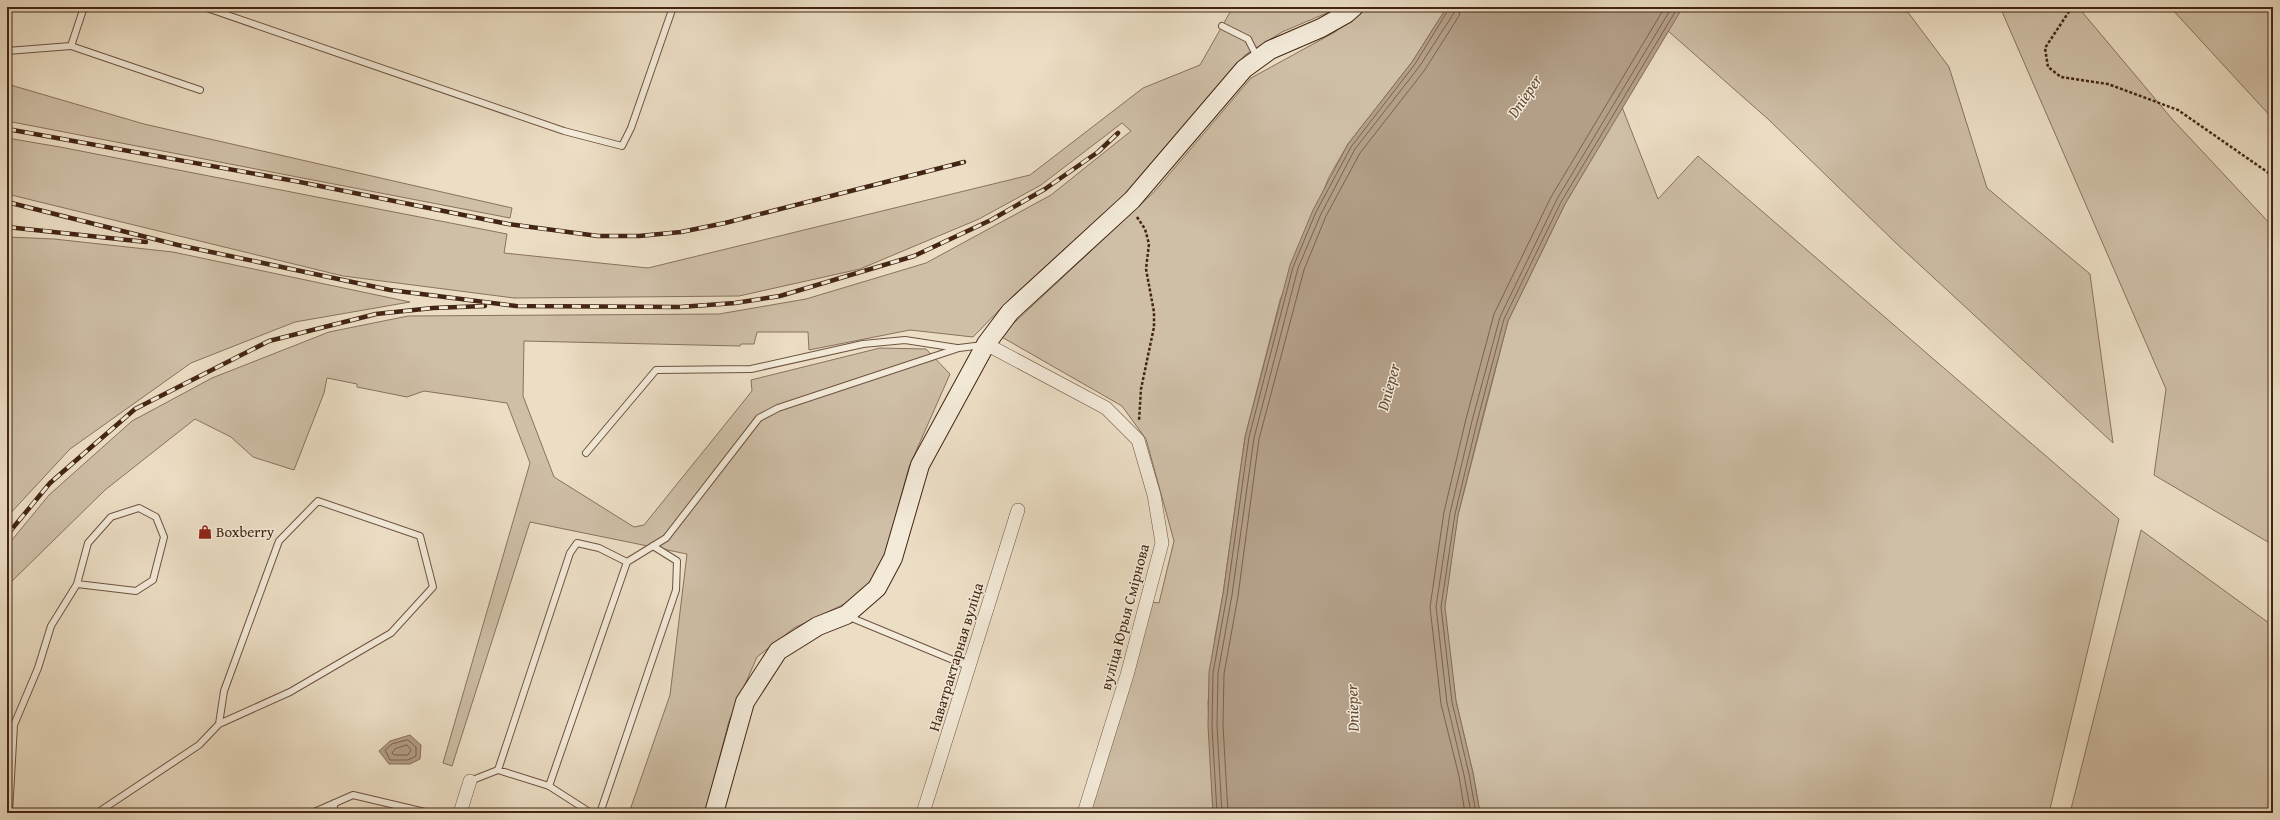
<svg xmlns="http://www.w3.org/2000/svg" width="2280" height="820" viewBox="0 0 2280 820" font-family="'Gentium Book Plus',serif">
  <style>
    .green { fill: #cfbfa7; stroke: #89725d }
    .water { fill: #b39f88; stroke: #866e59 }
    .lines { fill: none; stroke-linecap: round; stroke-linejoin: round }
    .shore { stroke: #7b624e; stroke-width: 1 }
    .lane-casing { stroke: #6d5340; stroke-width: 8 }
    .street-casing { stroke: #6d5340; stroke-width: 14 }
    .secondary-casing { stroke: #432513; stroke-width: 20 }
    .path { stroke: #432513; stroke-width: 2.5; stroke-dasharray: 3 2; stroke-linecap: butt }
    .lane { stroke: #f3ead9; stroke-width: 6 }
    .street { stroke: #f3ead9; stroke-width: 13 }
    .secondary { stroke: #f3ead9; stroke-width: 18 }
    .rail-casing { stroke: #432513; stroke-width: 4.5 }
    .rail { stroke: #f3ead9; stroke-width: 3; stroke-dasharray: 9; stroke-linecap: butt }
    .labels { text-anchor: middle; stroke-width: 3; stroke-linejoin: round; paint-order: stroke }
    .poi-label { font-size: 15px; fill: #432513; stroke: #f3ead9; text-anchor: start }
    .street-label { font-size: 15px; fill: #432513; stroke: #f3ead9 }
    .water-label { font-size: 16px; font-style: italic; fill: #654a36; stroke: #f3ead9 }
  </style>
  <rect width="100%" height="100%" fill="#ecdec5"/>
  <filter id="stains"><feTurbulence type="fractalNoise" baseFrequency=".005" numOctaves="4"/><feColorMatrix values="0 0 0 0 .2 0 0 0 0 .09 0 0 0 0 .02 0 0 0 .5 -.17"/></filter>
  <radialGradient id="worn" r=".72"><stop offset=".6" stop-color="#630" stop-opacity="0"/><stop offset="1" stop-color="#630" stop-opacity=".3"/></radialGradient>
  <!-- green -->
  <g class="green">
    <polygon points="1233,7 1341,7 1282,32 1245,55 1140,180 1013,296 973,337 910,330 809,350 808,332 757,332 754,344 741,344 740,346 524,341 523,396 554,477 634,527 644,525 752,391 751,380 880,348 926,349 950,374 909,467 883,562 859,597 794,628 757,657 729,721 705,813 629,813 670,695 687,554 530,522 452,766 443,763 530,463 507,403 424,391 407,397 357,387 357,384 327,378 324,393 294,470 253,457 231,437 195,419 105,490 7,586 7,546 49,495 132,421 212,378 329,332 408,316 719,314 806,299 926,263 1051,195 1131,131 1122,123 1041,185 979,219 860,269 739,296 514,298 343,276 7,194 7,138 60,147 507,234 504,253 648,268 1030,175 1143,88 1200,65"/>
    <polygon points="1368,7 1447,7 1412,62 1348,144 1329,177 1280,300 1245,437 1223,594 1215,637 1208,702 1213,813 1081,813 1145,601 1159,603 1174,541 1146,439 1122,406 1000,336 1154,192 1251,78 1335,32"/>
    <polygon points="1683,7 1904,7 1949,67 1987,188 2090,274 2113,443 1896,243 1768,119 1667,30"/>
    <polygon points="2000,7 2078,7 2172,119 2273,227 2273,545 2154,475 2166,389"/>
    <polygon points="2170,7 2273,7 2273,119"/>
    <polygon points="7,84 144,124 512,208 510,218 7,121"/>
    <polygon points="1622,107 1658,199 1698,156 2119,519 2049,813 1480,813 1473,773 1456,701 1444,607 1458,515 1508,321 1565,204"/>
    <polygon points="7,237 54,239 173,252 410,302 295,322 191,363 70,449 7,517"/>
    <polygon points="2141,530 2273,626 2273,813 2070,813"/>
  </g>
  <!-- water -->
  <g class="water">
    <polygon points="1447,7 1683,7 1565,204 1508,321 1481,423 1458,515 1445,607 1456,701 1473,773 1480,813 1213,813 1208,726 1209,672 1223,594 1245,437 1290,265 1313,210 1348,144 1412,62"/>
    <polygon points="410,735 421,745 420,759 410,764 389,764 379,751 390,741"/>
  </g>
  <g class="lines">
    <!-- shore -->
    <g class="shore">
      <polygon points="408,740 416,747 416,756 408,760 390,760 385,750 392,744"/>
      <polygon points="407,745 411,750 408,755 394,755 392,753 395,749"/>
      <polyline points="1217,813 1212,726 1213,673 1227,595 1249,437 1293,267 1316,212 1351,147 1415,64 1450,7"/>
      <polyline points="1222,813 1217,726 1218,673 1232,595 1254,438 1298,268 1321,214 1355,149 1419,67 1454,13 1455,7"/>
      <polyline points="1228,813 1223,725 1224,674 1238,596 1259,439 1304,270 1326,216 1360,153 1424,71 1459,16 1461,7"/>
      <polyline points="1465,813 1459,776 1441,704 1430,607 1444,512 1466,419 1494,314 1551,197 1665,7"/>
      <polyline points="1471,813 1464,775 1447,703 1436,607 1450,513 1472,421 1500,317 1557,199 1672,7"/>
      <polyline points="1476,813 1469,774 1452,702 1441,607 1455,514 1477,422 1504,319 1561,202 1678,7"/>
    </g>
    <defs>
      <g id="lane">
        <polyline points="204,7 564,131 622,146 631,128 673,7"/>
        <polyline points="1222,26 1248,39 1257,57"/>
        <polyline points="71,46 200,90"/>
        <polyline points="7,51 71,46 84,7"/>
        <polyline points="586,453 656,370 751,369 863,344 905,340 957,348"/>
        <polyline points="627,562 599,548 577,543 570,553 498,770 549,786 627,562 666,538 759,418 778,408 959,348 983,345"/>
        <polyline points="847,616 970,667"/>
        <polyline points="470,781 498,770"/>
        <polyline points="549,786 591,813"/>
        <polyline points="9,813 14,725 38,668 51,626 77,584 88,543 111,517 139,508 156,517 164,537 153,580 136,591 77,584"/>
        <polyline points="97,813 199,745 219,724 290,692 391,633 433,587 420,536 318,501 279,541 224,691 219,724"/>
        <polyline points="312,813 353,795 429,813"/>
        <polyline points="332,813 335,803"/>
        <polyline points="600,813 676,590 677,561 653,546"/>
      </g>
      <g id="street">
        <polyline points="986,344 1106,408 1138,440 1154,495 1162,543 1127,675 1084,813"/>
        <polyline points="460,813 470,781"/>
        <polyline points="923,813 1018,510"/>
      </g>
      <polyline id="secondary" points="714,813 745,702 778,651 818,626 846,615 877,588 893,558 920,465 986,344 1010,312 1132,200 1244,69 1270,50 1321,28 1346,14 1354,7"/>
    </defs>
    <!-- lane casing -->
    <use href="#lane" class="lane-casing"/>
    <!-- street casing -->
    <use href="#street" class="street-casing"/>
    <!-- secondary casing -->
    <use href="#secondary" class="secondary-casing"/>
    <!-- path -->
    <g class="path">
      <polyline points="2072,7 2045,48 2048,67 2061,77 2108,84 2178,110 2273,176"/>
      <polyline points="1137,217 1145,229 1149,244 1146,269 1154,312 1154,327 1141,389 1139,421"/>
    </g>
    <!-- lane -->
    <use href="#lane" class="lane"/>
    <!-- street -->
    <use href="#street" class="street"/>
    <!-- secondary -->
    <use href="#secondary" class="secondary"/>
    <defs>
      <g id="rail">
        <polyline points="7,129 295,181 508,224 598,236 639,236 681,232 725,223 964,162"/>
        <polyline points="7,202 178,245 390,290 516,306 680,307 735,303 780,296 914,256 991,220 1045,189 1098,152 1118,133"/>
        <polyline points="7,227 146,242"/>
        <polyline points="7,535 50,483 135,409 269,341 376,314 433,308 485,306"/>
      </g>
    </defs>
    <!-- rail casing -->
    <use href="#rail" class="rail-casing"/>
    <!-- rail -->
    <use href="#rail" class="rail"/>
  </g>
  <!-- icons -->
  <defs>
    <symbol id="shop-bare" viewBox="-9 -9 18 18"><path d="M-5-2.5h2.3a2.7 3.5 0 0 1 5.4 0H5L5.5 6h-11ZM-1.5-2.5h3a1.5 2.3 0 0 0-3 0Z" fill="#8f2418" stroke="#f3ead9" stroke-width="2.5" paint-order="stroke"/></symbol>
  </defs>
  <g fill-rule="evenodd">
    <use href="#shop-bare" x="195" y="522" width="20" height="20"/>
  </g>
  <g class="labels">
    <!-- poi labels -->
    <g class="poi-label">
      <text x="216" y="537">Boxberry</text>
    </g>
    <!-- street labels -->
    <g class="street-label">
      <text transform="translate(1125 617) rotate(-75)" y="5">вуліца Юрыя Смірнова</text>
      <text transform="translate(956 657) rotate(-73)" y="5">Наватрактарная вуліца</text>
    </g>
    <!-- water labels -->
    <g class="water-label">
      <text transform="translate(1524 96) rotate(-56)" y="6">Dnieper</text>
      <text transform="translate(1388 387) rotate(-75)" y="6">Dnieper</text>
      <text transform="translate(1352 708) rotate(-92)" y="6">Dnieper</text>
    </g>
  </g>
  <!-- margin -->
  <rect width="2280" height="820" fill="none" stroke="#ecdec5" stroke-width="24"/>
  <rect x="8" y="8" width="2264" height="804" fill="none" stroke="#432513" stroke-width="2"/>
  <rect x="12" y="12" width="2256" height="796" fill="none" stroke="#432513"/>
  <rect width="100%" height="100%" filter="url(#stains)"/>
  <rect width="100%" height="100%" fill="url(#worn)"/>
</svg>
